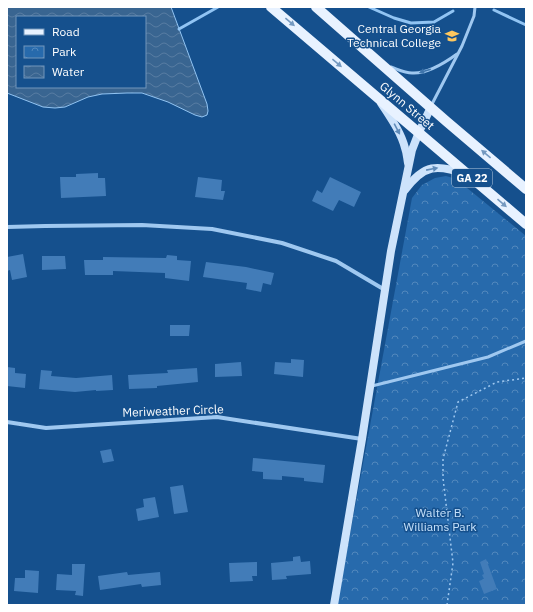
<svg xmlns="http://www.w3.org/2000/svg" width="533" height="612" viewBox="0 0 533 612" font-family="'IBM Plex Sans',sans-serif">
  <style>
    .park { fill: url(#park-crowns) }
    .water { fill: url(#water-waves); stroke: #91c4f3; fill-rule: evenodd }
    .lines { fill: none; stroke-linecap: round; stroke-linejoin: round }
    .stream { stroke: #91c4f3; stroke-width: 3 }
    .building { fill: #427cb8 }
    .path { stroke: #9fc8f0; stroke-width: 1.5; stroke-dasharray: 2 3; stroke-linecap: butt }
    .lane { stroke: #9fc8f0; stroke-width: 3 }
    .street { stroke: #9fc8f0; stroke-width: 4 }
    .secondary { stroke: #cde3fb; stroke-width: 8 }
    .primary { stroke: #e8f2ff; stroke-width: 10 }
    .oneway { fill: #7499c0 }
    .oneway2 { fill: #3e74ab }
    .oneway3 { fill: #5f8bb9 }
    .labels { text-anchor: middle; stroke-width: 3; stroke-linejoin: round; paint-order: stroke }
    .shield { fill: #15508d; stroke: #b9cadd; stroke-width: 1 }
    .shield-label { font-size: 11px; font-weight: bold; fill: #fff }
    .poi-label { font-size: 12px; fill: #fff; stroke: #15508d; text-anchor: end }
    .street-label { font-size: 12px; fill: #fff; stroke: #15508d }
    .park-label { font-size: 12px; fill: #c6e1fb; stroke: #15508d }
  </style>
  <defs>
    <pattern id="park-crowns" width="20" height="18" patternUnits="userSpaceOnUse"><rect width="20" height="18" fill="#276aac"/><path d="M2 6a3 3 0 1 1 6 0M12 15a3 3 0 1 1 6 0" fill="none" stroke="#5288bd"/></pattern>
    <pattern id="water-waves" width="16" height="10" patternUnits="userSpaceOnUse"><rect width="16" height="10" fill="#396591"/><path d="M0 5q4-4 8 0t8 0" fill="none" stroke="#577ca2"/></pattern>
  </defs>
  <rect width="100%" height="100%" fill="#15508d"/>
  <!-- park -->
  <polygon class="park" points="446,176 456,179 526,236 526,605 337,605 412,198 422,185 435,178"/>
  <!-- water -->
  <path class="water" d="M7 7H171L207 104 208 111 207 115 202 117 195 115 168 102 142 93H127L102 94 88 97 65 107 55 108 43 107 7 93ZM17 17H145V87H17Z"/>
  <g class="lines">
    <!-- stream -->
    <g class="stream">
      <polyline points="369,7 394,18 411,23 434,22 453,11"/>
      <polyline points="494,10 526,25"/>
      <polyline points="179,29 218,7"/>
    </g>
  </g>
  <!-- building -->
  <g class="building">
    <polygon points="98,173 98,178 105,178 106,196 61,198 60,177 76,177 76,174"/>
    <polygon points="198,177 222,180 221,191 225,191 223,200 195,197"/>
    <polygon points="330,177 361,192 354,207 339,200 333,211 312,201 317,190 322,193"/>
    <polygon points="23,254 27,277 12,280 10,270 7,271 7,257"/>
    <polygon points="167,255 177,256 177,260 191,261 189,281 165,278 165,273 113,271 113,275 85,275 84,260 103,260 103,257 166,258"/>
    <polygon points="42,256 65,256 66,269 42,270"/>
    <polygon points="206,262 246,267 274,273 271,285 263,283 261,292 246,289 247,283 203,277"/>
    <polygon points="170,325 190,325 189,336 170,336"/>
    <polygon points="291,359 304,360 303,377 274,374 275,362 291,363"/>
    <polygon points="241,362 242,376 215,377 215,364"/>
    <polygon points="7,367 15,368 15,373 26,374 25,388 7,386"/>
    <polygon points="197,368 198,382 157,386 157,388 129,389 128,375 168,373 167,370"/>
    <polygon points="41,370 52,371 51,376 76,378 112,375 113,390 96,391 96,390 75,392 39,389"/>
    <polygon points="111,449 114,461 103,463 100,451"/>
    <polygon points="253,458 325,465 323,483 304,481 304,478 282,476 282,480 263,479 263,472 252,471"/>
    <polygon points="183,485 188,512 174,514 170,487"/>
    <polygon points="155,497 159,517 138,521 136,509 144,507 143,499"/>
    <polygon points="300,556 301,562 310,561 311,574 286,576 287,579 272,580 271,563 293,561 293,557"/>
    <polygon points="486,559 497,589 484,594 479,581 484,579 482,575 484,574 480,562"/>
    <polygon points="257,562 257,576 252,576 253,581 230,582 229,563"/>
    <polygon points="72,564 85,564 83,596 75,595 76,591 56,590 57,574 72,575"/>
    <polygon points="25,570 39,571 38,593 14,591 15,578 25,578"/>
    <polygon points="127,572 128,575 160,572 161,585 142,587 141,584 100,590 98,576"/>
  </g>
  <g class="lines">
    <!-- path -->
    <polyline class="path" points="447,605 453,563 443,478 443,459 458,402 497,382 526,378"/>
    <!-- lane -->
    <g class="lane">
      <path d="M391 67C397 69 405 73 412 73 427 74 446 62 457 54"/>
      <polyline points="431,106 462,46 474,16 475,7"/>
      <polyline points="372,386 488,357 526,341"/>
    </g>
    <!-- street -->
    <g class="street">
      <polyline points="7,227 45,226 142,225 212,229 282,243 336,261 385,290"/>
      <polyline points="7,422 46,428 217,417 362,439"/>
    </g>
    <!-- secondary -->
    <g class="secondary">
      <path d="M381 103C390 117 401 132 405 148 407 153 407 158 408 163"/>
      <path d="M405 190C424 164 437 164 466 174"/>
      <polyline points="334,605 362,439 391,251 412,150 419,132 431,107"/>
    </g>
    <!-- primary -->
    <g class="primary">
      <polyline points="271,7 526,224"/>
      <polyline points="316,7 446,121 526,189"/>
    </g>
  </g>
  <!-- one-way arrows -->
  <defs><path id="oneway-solid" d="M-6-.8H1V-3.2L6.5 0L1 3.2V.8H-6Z"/></defs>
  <g class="oneway">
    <use href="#oneway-solid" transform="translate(290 22) rotate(40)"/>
    <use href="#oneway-solid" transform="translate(337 63) rotate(40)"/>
    <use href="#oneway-solid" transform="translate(486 154) rotate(-140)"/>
    <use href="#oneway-solid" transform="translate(502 203) rotate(41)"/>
  </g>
  <use class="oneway2" href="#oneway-solid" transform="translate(425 71) rotate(163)"/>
  <g class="oneway3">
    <use href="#oneway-solid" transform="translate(397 129) rotate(62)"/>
    <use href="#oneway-solid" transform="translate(432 169) rotate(-11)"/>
  </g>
  <!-- icons -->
  <defs>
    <symbol id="university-bare" viewBox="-9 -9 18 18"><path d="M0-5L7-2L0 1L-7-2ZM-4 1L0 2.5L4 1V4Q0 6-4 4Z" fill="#ffc85e" stroke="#15508d" stroke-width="2.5" paint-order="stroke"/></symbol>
  </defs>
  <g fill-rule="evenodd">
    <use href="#university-bare" x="442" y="26" width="20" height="20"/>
  </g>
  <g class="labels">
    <!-- shield labels -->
    <rect class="shield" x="452" y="169" width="40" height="18" rx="3"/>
    <g class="shield-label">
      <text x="472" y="182">GA 22</text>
    </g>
    <!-- poi labels -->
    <g class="poi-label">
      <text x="441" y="33">Central Georgia<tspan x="441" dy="14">Technical College</tspan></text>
    </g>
    <!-- street labels -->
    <g class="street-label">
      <text transform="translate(407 106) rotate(40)" y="4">Glynn Street</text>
      <text transform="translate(173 411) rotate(-2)" y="4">Meriweather Circle</text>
    </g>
    <!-- park labels -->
    <g class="park-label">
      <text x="440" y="517">Walter B.<tspan x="440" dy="14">Williams Park</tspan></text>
    </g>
  </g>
  <!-- border -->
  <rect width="533" height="612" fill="none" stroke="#ffffff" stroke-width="16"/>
  <!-- legend -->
  <rect x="16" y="16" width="130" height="72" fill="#15508d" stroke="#7396bb"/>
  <rect x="24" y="29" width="20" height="6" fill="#e8f2ff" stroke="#7396bb"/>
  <text x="52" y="36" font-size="12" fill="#ffffff">Road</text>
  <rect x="24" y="46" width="20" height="12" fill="url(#park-crowns)" stroke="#7396bb"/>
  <text x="52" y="56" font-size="12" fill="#ffffff">Park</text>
  <rect x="24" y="66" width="20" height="12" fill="url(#water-waves)" stroke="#7396bb"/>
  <text x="52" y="76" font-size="12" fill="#ffffff">Water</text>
</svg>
